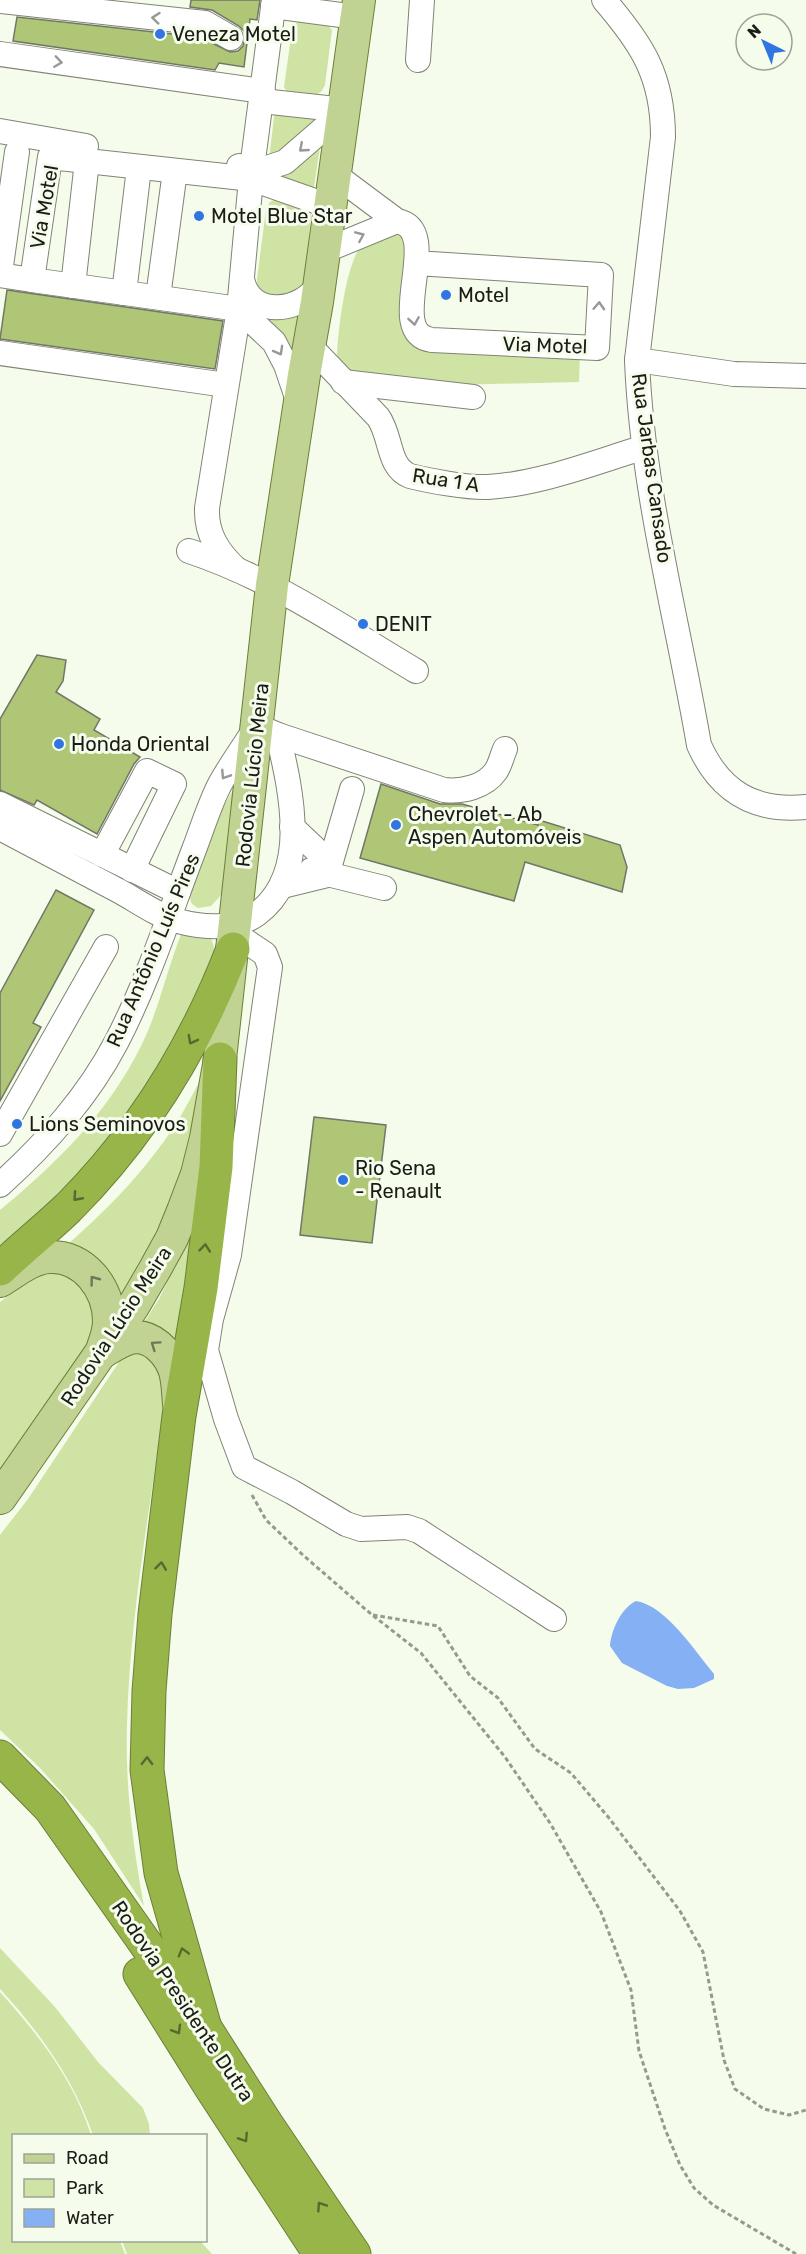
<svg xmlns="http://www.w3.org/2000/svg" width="806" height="2254" viewBox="0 0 806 2254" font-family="Rubik,sans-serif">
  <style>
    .green { fill: #cfe4a4 }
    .water { fill: #85b0f4 }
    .building { fill: #aec676; stroke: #717768; stroke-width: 1.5 }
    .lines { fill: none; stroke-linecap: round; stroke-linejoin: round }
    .minor-casing { stroke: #7f8475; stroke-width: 26 }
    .major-casing { stroke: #6c7f38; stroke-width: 34 }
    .highway-casing { stroke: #6c7f38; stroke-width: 35 }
    .path { stroke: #969a8e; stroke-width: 3; stroke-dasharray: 4.5 3; stroke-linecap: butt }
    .minor { stroke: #fff; stroke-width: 24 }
    .major { stroke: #c1d392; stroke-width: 32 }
    .highway { stroke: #98b54a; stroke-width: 33 }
    .oneway { stroke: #989997 }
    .oneway2 { stroke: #596830 }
    .oneway3 { stroke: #6e7854 }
    .poi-dot { fill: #3075e2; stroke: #f6fceb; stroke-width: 2 }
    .labels { text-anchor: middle; stroke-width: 6; stroke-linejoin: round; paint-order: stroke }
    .poi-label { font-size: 20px; fill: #1a1c17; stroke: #f6fceb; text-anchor: start }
    .street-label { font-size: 20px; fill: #1a1c17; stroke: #f6fceb }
  </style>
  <rect width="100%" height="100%" fill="#f6fceb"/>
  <!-- green -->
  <g class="green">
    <polygon points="298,21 326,23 332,30 325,85 321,92 314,96 287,92 284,87 292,30"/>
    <polygon points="275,109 321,119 269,159"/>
    <polygon points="320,147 313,194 272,178"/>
    <polygon points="276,198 310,210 311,217 304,285 298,294 268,297 257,285 257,279 266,209 270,202"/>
    <path d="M399 231 406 244 405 329 580 353 579 382 407 386 360 380 337 359C337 336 346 257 364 243 372 237 388 234 399 231Z"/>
    <polygon points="254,308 299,309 291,358"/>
    <path d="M240 778 224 892 211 906 198 908 192 904C180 880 226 802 240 778Z"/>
    <path d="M182 932H206C216 944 215 950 212 965L151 1097 0 1257V1210C57 1163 109 1112 142 1044 159 1009 167 969 182 932Z"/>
    <path d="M207 1068 197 1125 169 1212 116 1310 60 1251C103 1214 144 1173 175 1125 187 1107 196 1087 207 1068Z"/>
    <polygon points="194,1227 185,1275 180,1322 182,1374 138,1332 159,1299"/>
    <polygon points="47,1269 81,1279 102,1323 0,1477 0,1302 38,1273"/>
    <path d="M139 1349 169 1371C154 1488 130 1606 127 1725 125 1785 133 1847 144 1906L94 1829 40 1768 0 1730V1535L28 1499 121 1359Z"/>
    <path d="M0 1948 55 2007 98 2062 143 2108 149 2124 150 2135H93C74 2080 40 2032 0 1989Z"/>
    <path d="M0 1992C38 2034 74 2080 91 2135L14 2136V2240L120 2241 125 2254H0Z"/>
    <polygon points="122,2241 200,2241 212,2254 127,2254"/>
  </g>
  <!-- water -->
  <path class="water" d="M636 1601C665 1605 696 1652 714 1674V1679L694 1688 678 1689 667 1686 622 1663 610 1646C611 1631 621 1608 636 1601Z"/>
  <!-- building -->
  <g class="building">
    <polygon points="191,0 260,0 257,20 250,19 244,67 219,63 215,70 13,41 17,17 200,37 230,52 238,51 243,46 245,37 244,31 239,26 212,10 190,7"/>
    <polygon points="7,290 223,321 215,369 0,339"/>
    <polygon points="37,655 66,660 63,681 56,692 100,719 94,730 140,757 134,764 97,834 37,800 34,805 0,790 0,719"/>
    <polygon points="381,784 440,804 462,804 538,825 539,820 620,845 627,867 622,892 525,862 514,901 360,858"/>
    <polygon points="56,890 94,910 33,1023 41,1027 0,1101 0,993"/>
    <polygon points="314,1117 386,1125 372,1243 300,1235"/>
  </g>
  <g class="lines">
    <defs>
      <g id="minor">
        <path d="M604 0C642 44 663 76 663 137L637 360C642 490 677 617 699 745 720 792 754 812 806 807"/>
        <polyline points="0,1 205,23 231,38"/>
        <polyline points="273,6 356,17"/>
        <polyline points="0,54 263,91"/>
        <polyline points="418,60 422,0"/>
        <polyline points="262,101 345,110"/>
        <polyline points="0,131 86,146"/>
        <polyline points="239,166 264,169 285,162 345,110"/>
        <path d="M334 174 397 221C446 230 382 333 432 340L597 348 601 275 416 263"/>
        <polyline points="324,251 397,221"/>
        <polyline points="0,273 17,152"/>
        <polyline points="0,275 32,280 50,157 252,179 329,206"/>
        <path d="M242 279C250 319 302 313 320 283"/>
        <polyline points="32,280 239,309"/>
        <polyline points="73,286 87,161"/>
        <polyline points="124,293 139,168"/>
        <polyline points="158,297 175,171"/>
        <polyline points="239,309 274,342 286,365 299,403"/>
        <path d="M309 345 378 417C392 436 387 467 410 476 430 481 468 488 488 487 541 484 595 462 645 447"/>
        <polyline points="0,353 226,385"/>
        <polyline points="637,360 734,374 806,376"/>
        <polyline points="343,382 473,397"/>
        <path d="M189 551C271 578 342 627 416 671"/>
        <path d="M236 569C218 552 206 534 207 508L239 309 252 168 274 0"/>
        <path d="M278 735 444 790C462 792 485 787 496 771 500 765 502 756 505 749"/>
        <polyline points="0,804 178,892"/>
        <polyline points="292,827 330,863"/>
        <path d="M0 828C40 849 81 871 121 892 139 902 158 916 178 921 203 928 235 930 257 914 311 874 291 791 278 735L257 726C245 745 231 764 220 784 210 803 203 826 195 847 170 912 149 979 117 1041 88 1097 46 1143 0 1185"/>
        <polyline points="102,855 147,771 174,784 132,870"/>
        <polyline points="311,870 384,888"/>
        <polyline points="282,886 327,875 352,789"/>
        <polyline points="235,934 265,954 270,967 229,1255 211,1319 206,1350 226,1419 244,1467 292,1492 346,1524 361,1529 407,1527 419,1531 554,1619"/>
        <polyline points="0,1134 106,947"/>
      </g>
      <g id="major">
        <path d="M0 1281C15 1272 31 1258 49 1257 84 1255 109 1289 109 1321 109 1330 106 1339 103 1347"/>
        <path d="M101 1353C111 1347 119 1341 130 1338 151 1333 169 1353 175 1371 178 1382 178 1393 179 1404"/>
        <polyline points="0,1498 134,1305 155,1269 172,1238 183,1211 197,1174 206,1138 220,1059 272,585 304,375 317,302 359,0"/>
      </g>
      <g id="highway">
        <path d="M0 1269C22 1248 46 1229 68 1208 141 1135 196 1045 233 949"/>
        <polyline points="0,1757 50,1808 205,2028 265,2122 354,2254"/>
        <polyline points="140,1974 212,2089 320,2254"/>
        <polyline points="205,2028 161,1873 147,1770 149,1691 155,1614 179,1416 201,1288 216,1167 220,1059"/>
      </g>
    </defs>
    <!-- minor casing -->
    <use href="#minor" class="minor-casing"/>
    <!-- major casing -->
    <use href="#major" class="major-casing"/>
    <!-- highway casing -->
    <use href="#highway" class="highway-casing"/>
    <!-- path -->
    <g class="path">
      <polyline points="252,1495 266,1520 304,1556 371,1614 421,1653 505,1757 550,1823 601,1912 631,1990 639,2051 665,2129 680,2165 694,2188 713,2205 796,2254"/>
      <polyline points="373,1615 438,1626 470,1676 498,1698 535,1749 571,1773 609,1818 680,1911 703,1952 724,2060 735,2089 764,2109 789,2115 806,2110"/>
    </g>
    <!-- minor -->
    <use href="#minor" class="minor"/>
    <!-- major -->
    <use href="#major" class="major"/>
    <!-- highway -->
    <use href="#highway" class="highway"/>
  </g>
  <!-- one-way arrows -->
  <defs><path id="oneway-chevron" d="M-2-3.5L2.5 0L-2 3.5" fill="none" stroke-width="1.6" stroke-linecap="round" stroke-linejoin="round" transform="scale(1.5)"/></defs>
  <g class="oneway">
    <use href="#oneway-chevron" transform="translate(156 18) rotate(-174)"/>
    <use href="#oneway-chevron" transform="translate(58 62) rotate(8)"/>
    <use href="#oneway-chevron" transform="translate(303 148) rotate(139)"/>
    <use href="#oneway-chevron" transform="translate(360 236) rotate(-23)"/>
    <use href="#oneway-chevron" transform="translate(599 306) rotate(-87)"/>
    <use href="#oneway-chevron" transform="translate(414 321) rotate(81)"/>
    <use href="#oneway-chevron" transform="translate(279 351) rotate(61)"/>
    <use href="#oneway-chevron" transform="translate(225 775) rotate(123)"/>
  </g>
  <g class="oneway2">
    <use href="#oneway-chevron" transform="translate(192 1040) rotate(118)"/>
    <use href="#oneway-chevron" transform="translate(77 1197) rotate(132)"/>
    <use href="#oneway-chevron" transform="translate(205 1248) rotate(-84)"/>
    <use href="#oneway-chevron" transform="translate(161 1566) rotate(-83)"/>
    <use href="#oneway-chevron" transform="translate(147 1761) rotate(-89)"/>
    <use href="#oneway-chevron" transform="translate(183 1952) rotate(-106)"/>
    <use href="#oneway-chevron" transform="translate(177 2030) rotate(59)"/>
    <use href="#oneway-chevron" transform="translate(244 2138) rotate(57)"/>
    <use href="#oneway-chevron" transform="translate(321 2206) rotate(-124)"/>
  </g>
  <g class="oneway3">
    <use href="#oneway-chevron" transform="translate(94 1280) rotate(-127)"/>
    <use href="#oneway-chevron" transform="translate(155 1345) rotate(-145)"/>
  </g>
  <!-- markers -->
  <g class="poi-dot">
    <circle cx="160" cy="34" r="6"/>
    <circle cx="199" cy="216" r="6"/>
    <circle cx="446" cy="295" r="6"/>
    <circle cx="363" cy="624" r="6"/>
    <circle cx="59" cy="744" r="6"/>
    <circle cx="396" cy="825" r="6"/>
    <circle cx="17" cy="1124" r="6"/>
    <circle cx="343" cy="1180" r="6"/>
  </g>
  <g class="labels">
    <!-- poi labels -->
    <g class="poi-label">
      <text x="172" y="41">Veneza Motel</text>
      <text x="211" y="223">Motel Blue Star</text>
      <text x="458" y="302">Motel</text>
      <text x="375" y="631">DENIT</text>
      <text x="71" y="751">Honda Oriental</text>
      <text x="408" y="821">Chevrolet - Ab<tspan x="408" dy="23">Aspen Automóveis</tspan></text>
      <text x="29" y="1131">Lions Seminovos</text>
      <text x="355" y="1175">Rio Sena<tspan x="355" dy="23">- Renault</tspan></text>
    </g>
    <!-- street labels -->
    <g class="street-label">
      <text transform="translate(44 207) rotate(-80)" y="7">Via Motel</text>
      <text transform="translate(545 345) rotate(2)" y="7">Via Motel</text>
      <text transform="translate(652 468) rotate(82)" y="7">Rua Jarbas Cansado</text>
      <text transform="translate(446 480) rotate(9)" y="7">Rua 1 A</text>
      <text transform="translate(252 775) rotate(-84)" y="7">Rodovia Lúcio Meira</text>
      <text transform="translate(153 950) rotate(-67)" y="7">Rua Antônio Luís Pires</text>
      <text transform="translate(116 1326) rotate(-57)" y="7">Rodovia Lúcio Meira</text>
      <text transform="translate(183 2001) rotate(56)" y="7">Rodovia Presidente Dutra</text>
    </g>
  </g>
  <!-- legend -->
  <rect x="12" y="2134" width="195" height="108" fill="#f6fceb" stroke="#9ea296" stroke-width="1.5"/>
  <rect x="24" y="2154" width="30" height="9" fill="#c1d392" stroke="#9ea296" stroke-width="1.5"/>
  <text x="66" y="2164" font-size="18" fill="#1a1c17">Road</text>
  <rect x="24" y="2179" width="30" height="18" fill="#cfe4a4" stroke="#9ea296" stroke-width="1.5"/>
  <text x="66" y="2194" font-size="18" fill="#1a1c17">Park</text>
  <rect x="24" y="2209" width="30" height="18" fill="#85b0f4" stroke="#9ea296" stroke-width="1.5"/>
  <text x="66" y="2224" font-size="18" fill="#1a1c17">Water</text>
  <!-- north arrow -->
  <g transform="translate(764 42) rotate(317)"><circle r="28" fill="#f6fceb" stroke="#9ea296" stroke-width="1.5"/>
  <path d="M0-4.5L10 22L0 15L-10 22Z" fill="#3075e2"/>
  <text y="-9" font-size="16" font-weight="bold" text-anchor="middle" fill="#1a1c17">N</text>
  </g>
</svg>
